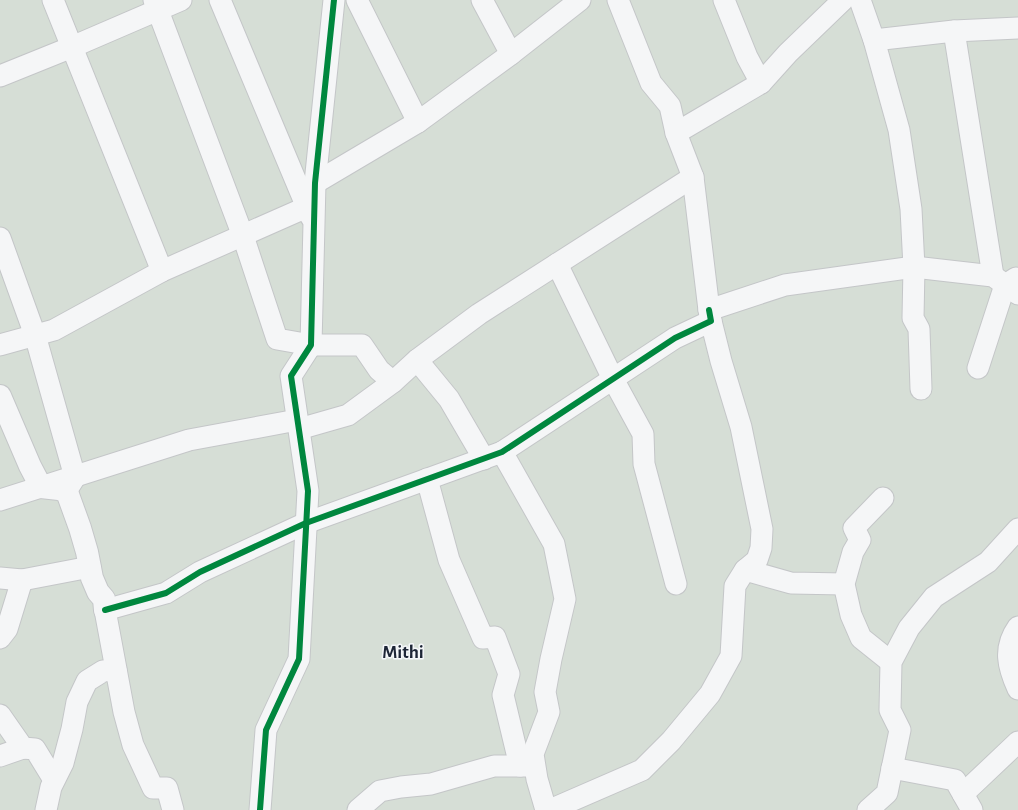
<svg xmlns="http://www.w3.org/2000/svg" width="1018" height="810" viewBox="0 0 1018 810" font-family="'Alegreya Sans',sans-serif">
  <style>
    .green { fill: #d6ded6 }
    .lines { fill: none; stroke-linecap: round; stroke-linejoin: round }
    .minor-casing { stroke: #c4c6c8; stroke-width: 23 }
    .tertiary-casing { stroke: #c4c6c8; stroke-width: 24 }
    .minor { stroke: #f5f6f7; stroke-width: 21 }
    .tertiary { stroke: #f5f6f7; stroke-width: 22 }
    .cycleway-casing { stroke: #f4f6f9; stroke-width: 8 }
    .cycleway { stroke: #00873e; stroke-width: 6 }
    .labels { text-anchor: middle; stroke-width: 3; stroke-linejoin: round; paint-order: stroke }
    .town-label { font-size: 19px; font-weight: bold; fill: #1d2536; stroke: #f4f6f9 }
  </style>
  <rect width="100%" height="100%" fill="#e6e8ea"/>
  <!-- green -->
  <rect class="green" x="0" y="0" width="1018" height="810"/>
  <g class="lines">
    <defs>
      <g id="minor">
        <polyline points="53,0 162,271"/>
        <polyline points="154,0 243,236 277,339 311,345 362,345 379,370 393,382"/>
        <polyline points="220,0 311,217"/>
        <polyline points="357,0 418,122"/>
        <polyline points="482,0 511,54"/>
        <polyline points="618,0 651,83 670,106 676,133 693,177 709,310 785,285 914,267 993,276 1018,294"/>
        <polyline points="724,0 747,57 761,83"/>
        <polyline points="860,0 874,40 899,130 911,209 914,267 913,318 919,329 921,389"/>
        <polyline points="954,31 993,276"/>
        <polyline points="874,40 954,31 1018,28"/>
        <polyline points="0,76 72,47 181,0"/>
        <polyline points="676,133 761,83 788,53 843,0"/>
        <polyline points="315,183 418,122 511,54 580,0"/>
        <polyline points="0,238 35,335 75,477 68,488"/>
        <polyline points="557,264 613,379 643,434 644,464 676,584"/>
        <polyline points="0,345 54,330 162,271 307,207"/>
        <polyline points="417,360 449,399 484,459"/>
        <polyline points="978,368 1005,285 1016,278"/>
        <polyline points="299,429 348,415 393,382 417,360 479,314 693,177"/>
        <polyline points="502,452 554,544 565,599 551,659 545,692 549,712 533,754 537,779 546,810"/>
        <polyline points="427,479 449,560 483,638 495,637 509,674 503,695 520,766"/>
        <polyline points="883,498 854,528 860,540 853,552 844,584 851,615 861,638 891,662"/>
        <polyline points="0,500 189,440 297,420"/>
        <polyline points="745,570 791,583 844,584"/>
        <polyline points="0,578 22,580 90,567"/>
        <path d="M1018 627C1003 648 1008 667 1018 689"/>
        <polyline points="0,638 7,629 22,580"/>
        <polyline points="0,715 23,748 35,749 54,780"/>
        <polyline points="0,756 23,748"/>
        <polyline points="892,768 955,780 972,810"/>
        <polyline points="963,794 1018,742"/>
        <polyline points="46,810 51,787 63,763 72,729 77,702 87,681 103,671 116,670"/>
        <polyline points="173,810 167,788 153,788 133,745 124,712 105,610 166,593 200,572 306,523 502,452 675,338 711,321 709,310"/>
        <polyline points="260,810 266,730 299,659 308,491 291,376 311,345 315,183 334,0"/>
        <polyline points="358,810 380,791 401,787 431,784 494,766 534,766"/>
        <polyline points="550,810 642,770 671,741 710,694 731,656 735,586 745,570 757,560 761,548 762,529 741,427 721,361 711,321"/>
        <polyline points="868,810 887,793 900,730 890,710 891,662 909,628 934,597 988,562 1018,529"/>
      </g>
      <polyline id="tertiary" points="0,396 30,466 41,487 59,489 67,492 80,528 87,552 92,578 98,592 104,599 105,610"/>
    </defs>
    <!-- minor casing -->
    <use href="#minor" class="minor-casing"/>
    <!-- tertiary casing -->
    <use href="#tertiary" class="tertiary-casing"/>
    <!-- minor -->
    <use href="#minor" class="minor"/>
    <!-- tertiary -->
    <use href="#tertiary" class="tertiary"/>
    <defs>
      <g id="cycleway">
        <polyline points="105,610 166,593 200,572 306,523 502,452 675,338 711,321 709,310"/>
        <polyline points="260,810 266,730 299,659 308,491 291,376 311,345 315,183 334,0"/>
      </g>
    </defs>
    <!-- cycleway casing -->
    <use href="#cycleway" class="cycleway-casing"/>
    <!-- cycleway -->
    <use href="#cycleway" class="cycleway"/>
  </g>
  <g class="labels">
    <!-- town labels -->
    <g class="town-label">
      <text x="403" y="658">Mithi</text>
    </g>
  </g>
</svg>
